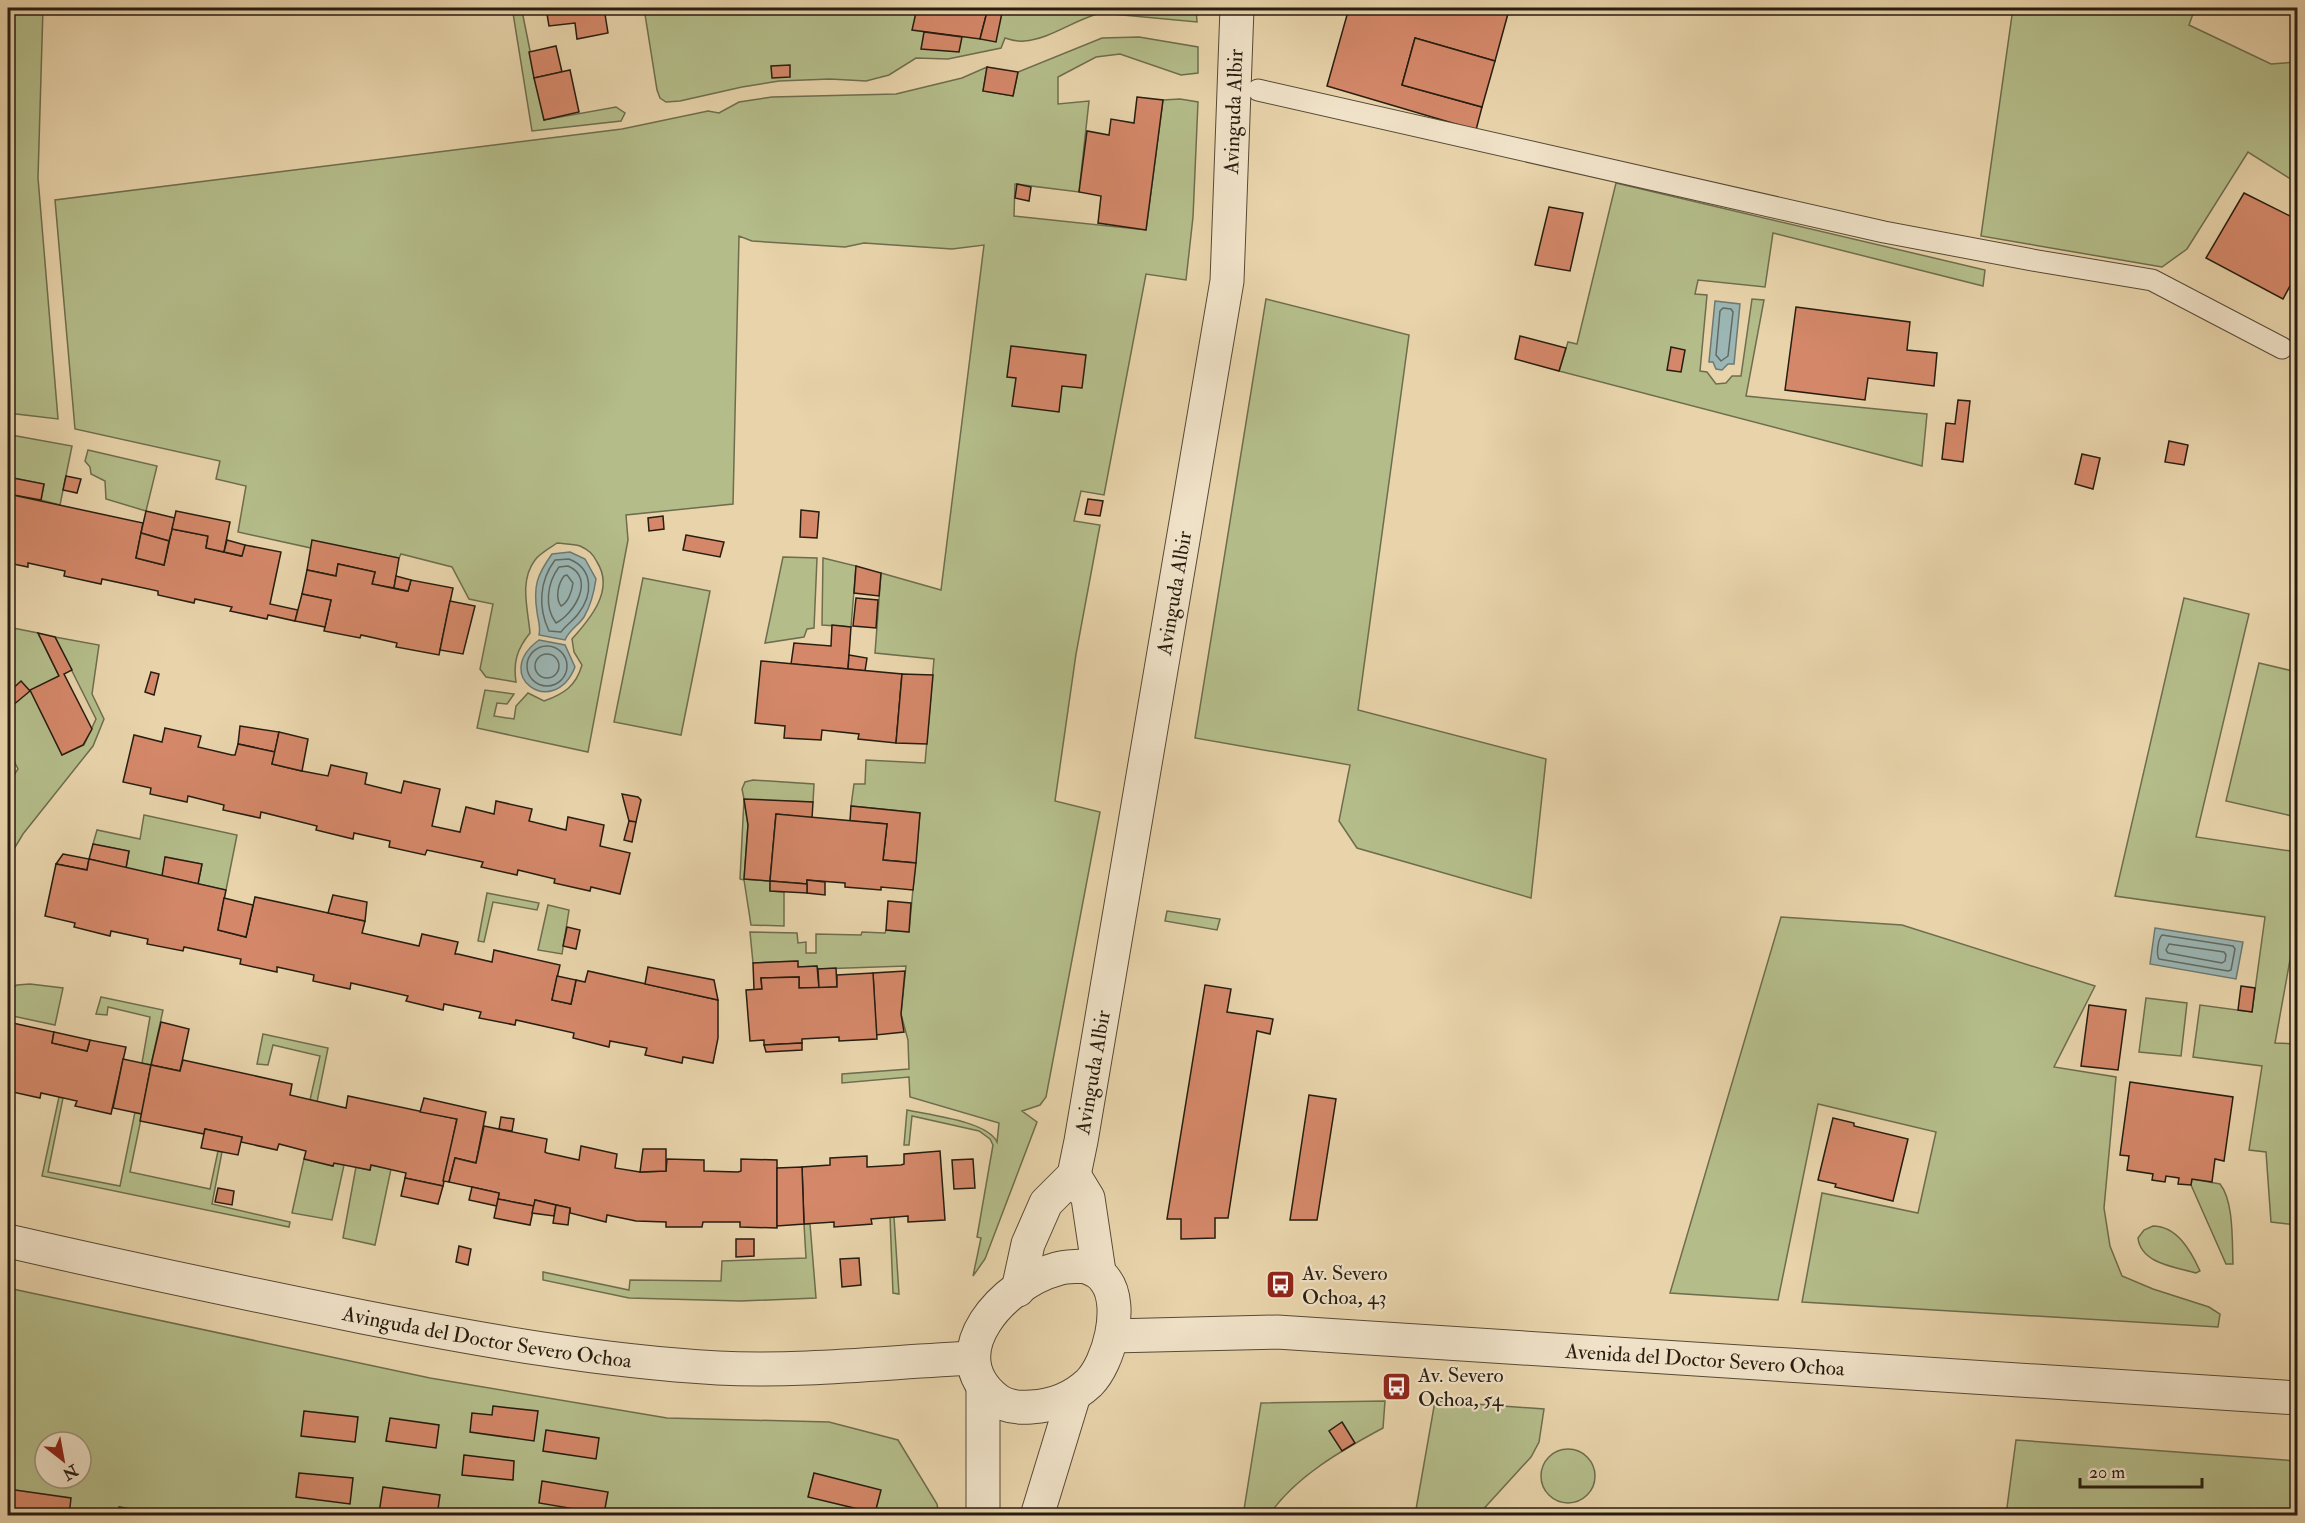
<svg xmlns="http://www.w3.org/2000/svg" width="2305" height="1523" viewBox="0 0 2305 1523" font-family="'IM FELL Double Pica',serif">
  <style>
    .green { fill: #b4bd8a; stroke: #6e6d4d; stroke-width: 1.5; fill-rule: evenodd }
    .water { fill: #9bb6b4; stroke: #6d7972; stroke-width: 1.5 }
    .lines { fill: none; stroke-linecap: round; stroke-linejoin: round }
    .shore { stroke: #616a62; stroke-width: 1.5 }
    .building { fill: #d48869; stroke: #271d10; stroke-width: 1.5 }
    .service-casing { stroke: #574a36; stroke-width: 23 }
    .tertiary-casing { stroke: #574a36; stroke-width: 35 }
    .service { stroke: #f0e2c8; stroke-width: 21 }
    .tertiary { stroke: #f0e2c8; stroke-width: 33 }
    .labels { text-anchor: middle; stroke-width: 4.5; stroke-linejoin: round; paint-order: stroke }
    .street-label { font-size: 21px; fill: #271d10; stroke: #f0e2c8 }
    .poi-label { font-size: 21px; fill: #271d10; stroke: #f0e2c8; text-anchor: start }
  </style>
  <rect width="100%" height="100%" fill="#e8d3aa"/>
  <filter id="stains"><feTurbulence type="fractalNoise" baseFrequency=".00333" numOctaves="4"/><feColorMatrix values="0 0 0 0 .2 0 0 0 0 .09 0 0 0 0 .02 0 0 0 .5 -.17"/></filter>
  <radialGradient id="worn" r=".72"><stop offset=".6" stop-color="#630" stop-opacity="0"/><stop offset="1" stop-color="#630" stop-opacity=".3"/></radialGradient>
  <!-- green -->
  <g class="green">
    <polygon points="8,8 43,8 38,178 58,419 8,413"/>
    <path d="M644 8H1196L1197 22 1101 13C1075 19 1051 39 1024 41 1018 42 1011 40 1005 38L1001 48 948 59 916 58 889 75 866 81 830 79 779 81 742 87 680 101 666 102 660 98 657 90Z"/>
    <polygon points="2013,8 2195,8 2189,25 2271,64 2297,62 2297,183 2248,152 2187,249 2162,267 1981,236"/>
    <polygon points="522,11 544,120 616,107 625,113 621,121 532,131 513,13"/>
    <path d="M1139 37 1198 47V73L1181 75 1120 54 1096 57 1058 77V104L1089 101 1079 192 1015 184 1014 216 1146 230 1163 100 1180 99 1198 102 1193 217 1186 280 1146 274 1104 495 1081 491 1074 521 1100 525 1076 654 1055 801 1100 812 1046 1097 1040 1105 1022 1111 1037 1122 985 1259 973 1276 981 1238 977 1237 993 1145 990 1139 979 1131 912 1116 909 1145H904L907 1110C929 1115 987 1121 997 1142L999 1123 910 1097 909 1077 842 1083V1074L909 1069 908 1040 901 1014 906 966 818 969 817 966 798 967 797 961 753 963 750 932 797 933 798 943 806 942V953H816V934L861 935 862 932 885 933 886 930 909 932 920 813 851 806 854 784H865L866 760 925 763 934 659 875 653 881 573 941 590 984 245 952 249 864 243 845 247 752 241 739 236 733 504 626 515 628 540 588 752 477 728 485 690 514 694 507 704 497 703 494 716 514 719 516 706 528 693 544 701C564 694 576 686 582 665L574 652 572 639C590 619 615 590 597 562 593 554 589 550 580 546 573 544 565 544 557 543 550 548 540 553 535 560 519 581 528 609 530 633 517 649 513 662 516 682L486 677 480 669 493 604 469 599 452 567 401 554 399 558 313 541 311 548 238 532 246 486 216 479 220 461 75 429 55 200 622 129 708 111 719 113 739 102 772 97 896 94 962 78 987 67 983 91 1013 96 1018 72 1102 38Z"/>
    <polygon points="1616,183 1985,270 1983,286 1773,233 1765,287 1698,280 1695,294 1707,295 1700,371 1707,372 1716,384 1726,383 1732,376 1741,376 1752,299 1764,300 1746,396 1927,414 1922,466 1559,371 1568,342 1577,344"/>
    <polygon points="1266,299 1409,335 1358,710 1546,759 1531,898 1357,848 1339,821 1350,765 1195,738"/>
    <polygon points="11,435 72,446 60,505 41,500 44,484 8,477 8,451"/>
    <polygon points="88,450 157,466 146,511 106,499 105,481 91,474 90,467 85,461"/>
    <polygon points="783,557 817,558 814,628 807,629 804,637 765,643"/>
    <polygon points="823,558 856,566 851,627 822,625"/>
    <polygon points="643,578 710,591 681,735 614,722"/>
    <polygon points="2184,598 2249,614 2196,837 2297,852 2297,921 2275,1043 2297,1044 2297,1225 2271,1222 2266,1152 2249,1150 2262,1066 2193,1057 2200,1005 2252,1012 2265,917 2115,896"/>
    <polygon points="8,627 38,633 59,676 31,690 62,755 84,745 96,719 55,637 99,645 92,694 104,719 93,746 23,834 8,859 8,784 18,769 8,749"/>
    <polygon points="2259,663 2297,672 2298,794 2292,816 2226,801"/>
    <polygon points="753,780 814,784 813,802 744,800 748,825 744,879 770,881 770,891 784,892 784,926 751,925 744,880 740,879 744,799 742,789 745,782"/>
    <polygon points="144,815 237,835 226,890 198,884 202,864 166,857 162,876 126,868 129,851 93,844 97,830 140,839"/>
    <polygon points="487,893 539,903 537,910 493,902 484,942 478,941"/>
    <polygon points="548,905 569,910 562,954 538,950"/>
    <polygon points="1167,911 1220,919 1217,930 1165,921"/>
    <polygon points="1781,917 1902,925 2095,986 2054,1067 2116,1077 2104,1208 2110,1246 2122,1276 2153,1289 2209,1307 2220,1314 2218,1327 1802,1302 1822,1193 1918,1213 1936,1132 1818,1104 1778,1300 1670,1293"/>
    <polygon points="30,984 63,988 55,1025 8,1015 8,990 17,985"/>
    <polygon points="101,997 163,1010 151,1065 142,1063 150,1017 108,1007 107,1015 96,1014"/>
    <polygon points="2146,998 2187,1003 2181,1056 2139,1052"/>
    <polygon points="263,1034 328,1048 317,1102 310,1100 320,1056 273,1045 268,1065 257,1064"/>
    <polygon points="59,1097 63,1098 48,1172 120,1186 135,1112 142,1114 130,1172 210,1189 218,1151 222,1152 212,1204 290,1222 289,1227 42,1176"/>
    <polygon points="304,1159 333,1166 334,1163 344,1165 332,1220 292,1213"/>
    <polygon points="371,1165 391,1169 375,1245 343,1238 356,1167 370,1170"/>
    <path d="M2192 1179 2220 1184C2234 1201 2232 1242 2233 1264H2226L2191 1185Z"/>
    <polygon points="890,1217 894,1217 899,1294 893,1293"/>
    <polygon points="804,1224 810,1224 816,1298 741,1301 629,1298 543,1280 543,1272 629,1290 630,1280 721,1281 722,1261 806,1258"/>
    <path d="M2153 1226C2177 1226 2191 1251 2200 1271L2196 1273C2176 1267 2141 1264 2138 1238L2144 1230Z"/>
    <path d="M8 1288 430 1378 667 1418 829 1422 898 1440 937 1504 939 1515 8 1516ZM45 1442H81V1478H45Z"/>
    <path d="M1385 1401 1383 1428C1342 1450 1296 1476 1269 1515L1243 1516 1261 1403Z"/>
    <polygon points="1435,1401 1544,1409 1539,1442 1531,1457 1478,1515 1415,1515"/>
    <polygon points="2016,1440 2297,1461 2297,1515 2006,1515"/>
    <circle cx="1568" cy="1476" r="27"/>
  </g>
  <!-- water -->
  <g class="water">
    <polygon points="1715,301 1740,304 1734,364 1728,364 1722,370 1716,369 1713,362 1709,362"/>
    <path d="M570 552 585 559 596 579C594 593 591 605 584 617 578 626 569 630 565 640L539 635C541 626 538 621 537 612 533 586 537 575 552 554Z"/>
    <path d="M539 640 565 645 575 667C554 720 490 676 539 640Z"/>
    <polygon points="2155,928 2243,942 2236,979 2150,964"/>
  </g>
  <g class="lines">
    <!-- shore -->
    <g class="shore">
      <polygon points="1723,308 1731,309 1733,312 1728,356 1721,361 1716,355 1720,311"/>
      <path d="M569 559C594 569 593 595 578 614 573 621 566 625 561 632L549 631C538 608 539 581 555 560Z"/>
      <path d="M568 566C596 578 574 614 556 623 544 607 547 583 559 567Z"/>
      <path d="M567 575 573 583C572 591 568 603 561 606 555 598 558 584 564 576Z"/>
      <circle cx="547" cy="666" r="20"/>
      <circle cx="547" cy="666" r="12"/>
      <path d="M2162 935 2233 946 2235 949 2231 970 2228 971 2159 959C2156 954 2158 939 2162 935Z"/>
      <polygon points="2169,944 2224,952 2226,955 2225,961 2222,963 2168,953 2166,950"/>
    </g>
  </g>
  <!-- building -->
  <g class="building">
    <polygon points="546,8 604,8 608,33 577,39 575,23 549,26"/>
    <polygon points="917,8 988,8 980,39 912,30"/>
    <polygon points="988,8 1003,8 996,42 980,39"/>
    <polygon points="1349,8 1408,8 1415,9 1415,8 1499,8 1509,10 1495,61 1415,38 1402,85 1482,107 1476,130 1327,86"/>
    <polygon points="924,32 962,37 959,52 921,49"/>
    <polygon points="1415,38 1495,61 1482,107 1402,85"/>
    <polygon points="556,46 562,72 534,78 529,52"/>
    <polygon points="790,65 790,77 772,78 771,66"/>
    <polygon points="987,67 1018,72 1013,96 983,91"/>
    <polygon points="570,70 579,112 544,120 534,78"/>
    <polygon points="1137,97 1163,100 1146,230 1098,223 1101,196 1079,192 1087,131 1109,135 1111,119 1134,123"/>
    <polygon points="1017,184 1031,187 1029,201 1015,198"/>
    <polygon points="2244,193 2298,220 2298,271 2283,299 2206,258"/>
    <polygon points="1549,207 1583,213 1570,271 1535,265"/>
    <polygon points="1796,307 1910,322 1907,350 1937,353 1934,386 1868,378 1865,400 1785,390"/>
    <polygon points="1520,336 1566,348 1559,371 1515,359"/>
    <polygon points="1011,346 1086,355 1082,388 1062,386 1059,412 1012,406 1016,378 1007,377"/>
    <polygon points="1671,347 1685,350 1681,372 1667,370"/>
    <polygon points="1958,400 1970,401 1963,462 1942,459 1946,423 1955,424"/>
    <polygon points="2169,441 2188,445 2184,465 2165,462"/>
    <polygon points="2082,454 2100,458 2093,489 2075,484"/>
    <polygon points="66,476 81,479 77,493 63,490"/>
    <polygon points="8,477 44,484 41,500 8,494"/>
    <polygon points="8,494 143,523 136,558 164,565 172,529 208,536 206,548 241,556 245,545 281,552 270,604 298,610 295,621 268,615 267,619 230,611 232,607 195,599 194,603 158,595 158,591 102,579 101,584 64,576 65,571 28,563 28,567 8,563"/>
    <polygon points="1088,499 1103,501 1100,516 1085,514"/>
    <polygon points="801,510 819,512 817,538 800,537"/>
    <polygon points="146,511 175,518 169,541 141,533"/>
    <polygon points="176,511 230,522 224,552 206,548 208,536 172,529"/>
    <polygon points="663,516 664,529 649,531 648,518"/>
    <polygon points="141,533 169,541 164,565 136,558"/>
    <polygon points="686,535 724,542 720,557 683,550"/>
    <polygon points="227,540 245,545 242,556 224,552"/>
    <polygon points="312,540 399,558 394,588 372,584 375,572 338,564 336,576 307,570"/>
    <polygon points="338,564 375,572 372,584 406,591 408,591 411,580 453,588 439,655 396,647 397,643 361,635 360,638 324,631 331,600 302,594 307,570 336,576"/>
    <polygon points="856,566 881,573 879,596 854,593"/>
    <polygon points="396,576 411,580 408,591 394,588"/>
    <polygon points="302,594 331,600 325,627 295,621"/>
    <polygon points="856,598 878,600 876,628 853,626"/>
    <polygon points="450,601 475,606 463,654 440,650"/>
    <polygon points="832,625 851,627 848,669 791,664 794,643 831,646"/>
    <polygon points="38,633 55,637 72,670 64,674 92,729 83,745 62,755 30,690 59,676"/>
    <polygon points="849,655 867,658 865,671 848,669"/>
    <polygon points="761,661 902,674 896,743 858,739 859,734 822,730 821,740 784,738 785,726 755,723"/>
    <polygon points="151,672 159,674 154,695 145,692"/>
    <polygon points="902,674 933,675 927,744 896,743"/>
    <polygon points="21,681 30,691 12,706 8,700 8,693"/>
    <polygon points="240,726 279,732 275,752 238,744"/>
    <polygon points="165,728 201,736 198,747 232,755 235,755 238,744 275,752 272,764 302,771 328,776 331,765 367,773 365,784 401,793 404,781 440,789 432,826 460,832 466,807 494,814 496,801 532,809 529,821 566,830 568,817 604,825 600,846 630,853 620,894 591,887 590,891 554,883 555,879 518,870 517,875 481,867 483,862 427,850 425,855 389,847 390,841 354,833 353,839 316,830 317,826 261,812 260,818 223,810 224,805 188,796 187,802 150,794 151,788 123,782 134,735 162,742"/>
    <polygon points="279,732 308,739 302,771 272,764"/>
    <polygon points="622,794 638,797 641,800 636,822 629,821"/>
    <polygon points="744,799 813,802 812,818 776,814 770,881 744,879 748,825"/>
    <polygon points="851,806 920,813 916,863 883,860 887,824 850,821"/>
    <polygon points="776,814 887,824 883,860 916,863 913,890 881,887 881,890 845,887 845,883 807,880 807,884 770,881"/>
    <polygon points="629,821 636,822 632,842 624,840"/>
    <polygon points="93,844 129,851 126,868 89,859"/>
    <polygon points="63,854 89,859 87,870 56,864"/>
    <polygon points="165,857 202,864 198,884 162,876"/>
    <polygon points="89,859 226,890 218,930 246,937 255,897 365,921 362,933 419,946 422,934 458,942 455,954 458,954 492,962 494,950 560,965 552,1000 571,1004 576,980 585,982 588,971 718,1000 718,1038 713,1063 683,1057 682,1063 645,1055 647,1048 610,1041 609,1047 573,1038 574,1033 516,1020 515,1025 479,1018 481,1012 444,1004 443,1010 406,1001 408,996 351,983 350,989 313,981 314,975 277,967 277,972 240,964 241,959 184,947 183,951 147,944 148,939 111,931 110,936 74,927 75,923 45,916 56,864 87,870"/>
    <polygon points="807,880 825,882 825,895 807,893"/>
    <polygon points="770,881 807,884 807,893 770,891"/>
    <polygon points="333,895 367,902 365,921 328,913"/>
    <polygon points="224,898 253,905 246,937 218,930"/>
    <polygon points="888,901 911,903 909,932 886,930"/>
    <polygon points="567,927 580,930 576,949 563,946"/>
    <polygon points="798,961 798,967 817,966 819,988 799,988 799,977 761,978 762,989 754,990 753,963"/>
    <polygon points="648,967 714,980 718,1000 645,984"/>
    <polygon points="836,968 837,987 819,988 818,969"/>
    <polygon points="905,971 901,1014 904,1032 876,1035 873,973"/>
    <polygon points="873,973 877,1039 839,1041 839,1037 802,1039 802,1043 764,1045 764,1040 750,1041 746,990 762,989 761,978 799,977 799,988 834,987 837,987 837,975"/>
    <polygon points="557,976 576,980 571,1004 552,1000"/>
    <polygon points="1205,985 1231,989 1227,1012 1273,1019 1270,1034 1257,1031 1228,1218 1215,1218 1215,1238 1181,1239 1181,1219 1167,1219"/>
    <polygon points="2241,986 2255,988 2252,1012 2238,1010"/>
    <polygon points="2089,1005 2126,1010 2118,1070 2081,1066"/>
    <polygon points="8,1022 54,1032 52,1043 84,1050 87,1051 90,1040 126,1047 111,1114 75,1106 77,1101 41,1093 40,1098 8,1091"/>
    <polygon points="161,1022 189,1029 180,1071 151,1065"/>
    <polygon points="54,1032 90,1040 87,1051 52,1043"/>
    <polygon points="802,1043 802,1050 766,1052 764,1045"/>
    <polygon points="123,1059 151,1065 142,1114 113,1108"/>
    <polygon points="183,1060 292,1084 290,1095 346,1108 348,1096 457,1119 443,1186 405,1178 406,1173 371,1165 370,1170 334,1163 333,1166 304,1159 306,1151 279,1144 277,1150 241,1142 242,1137 205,1129 204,1134 140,1121 151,1065 180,1071"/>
    <polygon points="2130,1082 2233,1097 2224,1161 2215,1159 2212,1182 2192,1179 2191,1185 2178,1184 2179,1178 2166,1176 2165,1182 2152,1180 2153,1174 2127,1170 2129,1156 2120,1155"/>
    <polygon points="1309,1095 1336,1099 1317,1220 1290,1220"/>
    <polygon points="424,1098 486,1112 476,1163 455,1158 449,1182 443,1181 457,1119 420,1112"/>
    <polygon points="501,1117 514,1119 512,1131 499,1129"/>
    <polygon points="1833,1118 1854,1123 1854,1126 1908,1139 1893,1201 1835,1187 1836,1184 1818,1180"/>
    <polygon points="484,1126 547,1139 545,1152 547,1153 579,1160 581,1146 617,1154 615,1168 640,1172 666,1171 667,1159 704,1160 704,1171 738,1172 741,1171 741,1159 777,1160 777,1228 740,1227 740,1222 703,1222 702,1227 666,1227 666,1222 636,1221 607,1215 606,1222 570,1213 570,1208 535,1200 534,1206 498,1199 499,1193 449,1182 455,1158 476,1163"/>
    <polygon points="205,1129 242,1137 238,1155 201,1148"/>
    <polygon points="643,1149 666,1149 666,1171 640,1172"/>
    <polygon points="940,1151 945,1220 908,1222 908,1216 871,1219 872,1224 834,1227 834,1222 804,1224 802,1167 830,1165 830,1158 867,1156 867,1167 901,1165 904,1164 904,1154"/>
    <polygon points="973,1159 975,1188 954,1189 952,1160"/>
    <polygon points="802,1167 804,1224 777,1226 777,1168"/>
    <polygon points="405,1178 443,1186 438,1204 401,1196"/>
    <polygon points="472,1187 499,1193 497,1206 469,1200"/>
    <polygon points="218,1188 234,1191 232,1205 215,1202"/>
    <polygon points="498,1199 534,1206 530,1225 494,1218"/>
    <polygon points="535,1200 556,1205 554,1216 532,1213"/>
    <polygon points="556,1205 570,1208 568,1225 553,1223"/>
    <polygon points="736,1239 754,1239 754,1256 736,1257"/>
    <polygon points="459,1246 471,1249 468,1265 456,1262"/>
    <polygon points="859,1258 861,1285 842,1287 840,1259"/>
    <polygon points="493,1406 538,1411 534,1441 470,1432 472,1413 492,1415"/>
    <polygon points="304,1411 358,1417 355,1442 301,1436"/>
    <polygon points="390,1418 439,1425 436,1448 386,1441"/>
    <polygon points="1342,1422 1355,1443 1342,1451 1329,1431"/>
    <polygon points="546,1430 599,1438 596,1459 543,1451"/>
    <polygon points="464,1455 514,1461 513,1480 462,1475"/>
    <polygon points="299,1473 353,1478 350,1504 296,1497"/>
    <polygon points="814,1473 881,1490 875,1513 808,1497"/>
    <polygon points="542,1481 608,1492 604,1514 539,1503"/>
    <polygon points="383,1487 440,1495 437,1516 396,1516 379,1513"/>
    <polygon points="8,1489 71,1498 69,1516 45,1516 8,1510"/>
    <polygon points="119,1507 177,1516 117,1516"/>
  </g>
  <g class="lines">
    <defs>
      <polyline id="service" points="1258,90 1884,232 2038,261 2152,280 2282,348"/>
      <g id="tertiary">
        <polyline points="1074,1175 1088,1198 1099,1272"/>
        <path id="s1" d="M8 1241C126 1268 244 1293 363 1317 481 1340 598 1361 718 1368 803 1372 888 1362 973 1358"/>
        <path d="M1084 1266C1094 1270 1100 1272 1106 1281 1124 1306 1109 1363 1089 1383 1073 1398 1052 1406 1031 1407 1019 1408 1006 1407 996 1399 938 1353 1005 1283 1057 1269 1065 1266 1075 1267 1084 1266Z"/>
        <path id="s2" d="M1018 1290 1028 1244 1046 1203 1074 1175 1081 1141 1227 281 1237 8"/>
        <path id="s3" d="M1112 1336 1277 1332 2298 1398"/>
        <polyline points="983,1516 983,1387"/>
        <polyline points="1037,1516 1074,1395"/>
      </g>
    </defs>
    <!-- service casing -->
    <use href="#service" class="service-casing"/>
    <!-- tertiary casing -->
    <use href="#tertiary" class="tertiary-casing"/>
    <!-- service -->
    <use href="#service" class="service"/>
    <!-- tertiary -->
    <use href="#tertiary" class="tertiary"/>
  </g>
  <!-- icons -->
  <defs>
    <symbol id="bus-square" viewBox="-11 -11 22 22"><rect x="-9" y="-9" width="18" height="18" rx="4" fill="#8f2418" stroke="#f0e2c8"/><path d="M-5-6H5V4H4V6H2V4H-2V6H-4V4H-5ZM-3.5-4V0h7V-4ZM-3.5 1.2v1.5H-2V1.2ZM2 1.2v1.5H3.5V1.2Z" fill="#fff"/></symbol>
  </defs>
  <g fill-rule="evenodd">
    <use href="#bus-square" x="1264" y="1268" width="33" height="33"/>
    <use href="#bus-square" x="1380" y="1370" width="33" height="33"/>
  </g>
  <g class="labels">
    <!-- street labels -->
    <g class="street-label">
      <text dy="7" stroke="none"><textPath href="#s2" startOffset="1208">Avinguda Albir</textPath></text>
      <text dy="7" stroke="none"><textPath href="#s2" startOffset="722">Avinguda Albir</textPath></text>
      <text dy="7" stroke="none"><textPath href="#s2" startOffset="236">Avinguda Albir</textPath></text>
      <text dy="7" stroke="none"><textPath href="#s1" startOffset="489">Avinguda del Doctor Severo Ochoa</textPath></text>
      <text dy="7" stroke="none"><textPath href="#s3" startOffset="594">Avenida del Doctor Severo Ochoa</textPath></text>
    </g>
    <!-- poi labels -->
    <g class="poi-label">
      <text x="1302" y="1280">Av. Severo<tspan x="1302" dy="24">Ochoa, 43</tspan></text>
      <text x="1418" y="1382">Av. Severo<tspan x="1418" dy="24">Ochoa, 54</tspan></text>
    </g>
  </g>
  <!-- margin -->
  <rect width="2305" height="1523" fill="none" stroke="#e8d3aa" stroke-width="30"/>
  <rect x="9" y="9" width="2287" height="1505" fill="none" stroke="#271d10" stroke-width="3"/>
  <rect x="15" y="15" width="2275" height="1493" fill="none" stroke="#271d10" stroke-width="1.5"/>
  <!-- north arrow -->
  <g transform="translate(63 1460) rotate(149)"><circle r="28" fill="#f0e2c8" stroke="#a0937e" stroke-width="1.5"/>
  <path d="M0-4.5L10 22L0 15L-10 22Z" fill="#8f2418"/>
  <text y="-9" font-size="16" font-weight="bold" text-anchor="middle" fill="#271d10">N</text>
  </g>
  <!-- scale -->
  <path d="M2080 1478v9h122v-9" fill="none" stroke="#271d10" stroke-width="3"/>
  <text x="2089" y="1478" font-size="18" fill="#271d10" stroke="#f0e2c8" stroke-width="4.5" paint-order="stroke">20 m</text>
  <rect width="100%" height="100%" filter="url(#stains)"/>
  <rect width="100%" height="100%" fill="url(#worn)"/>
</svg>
